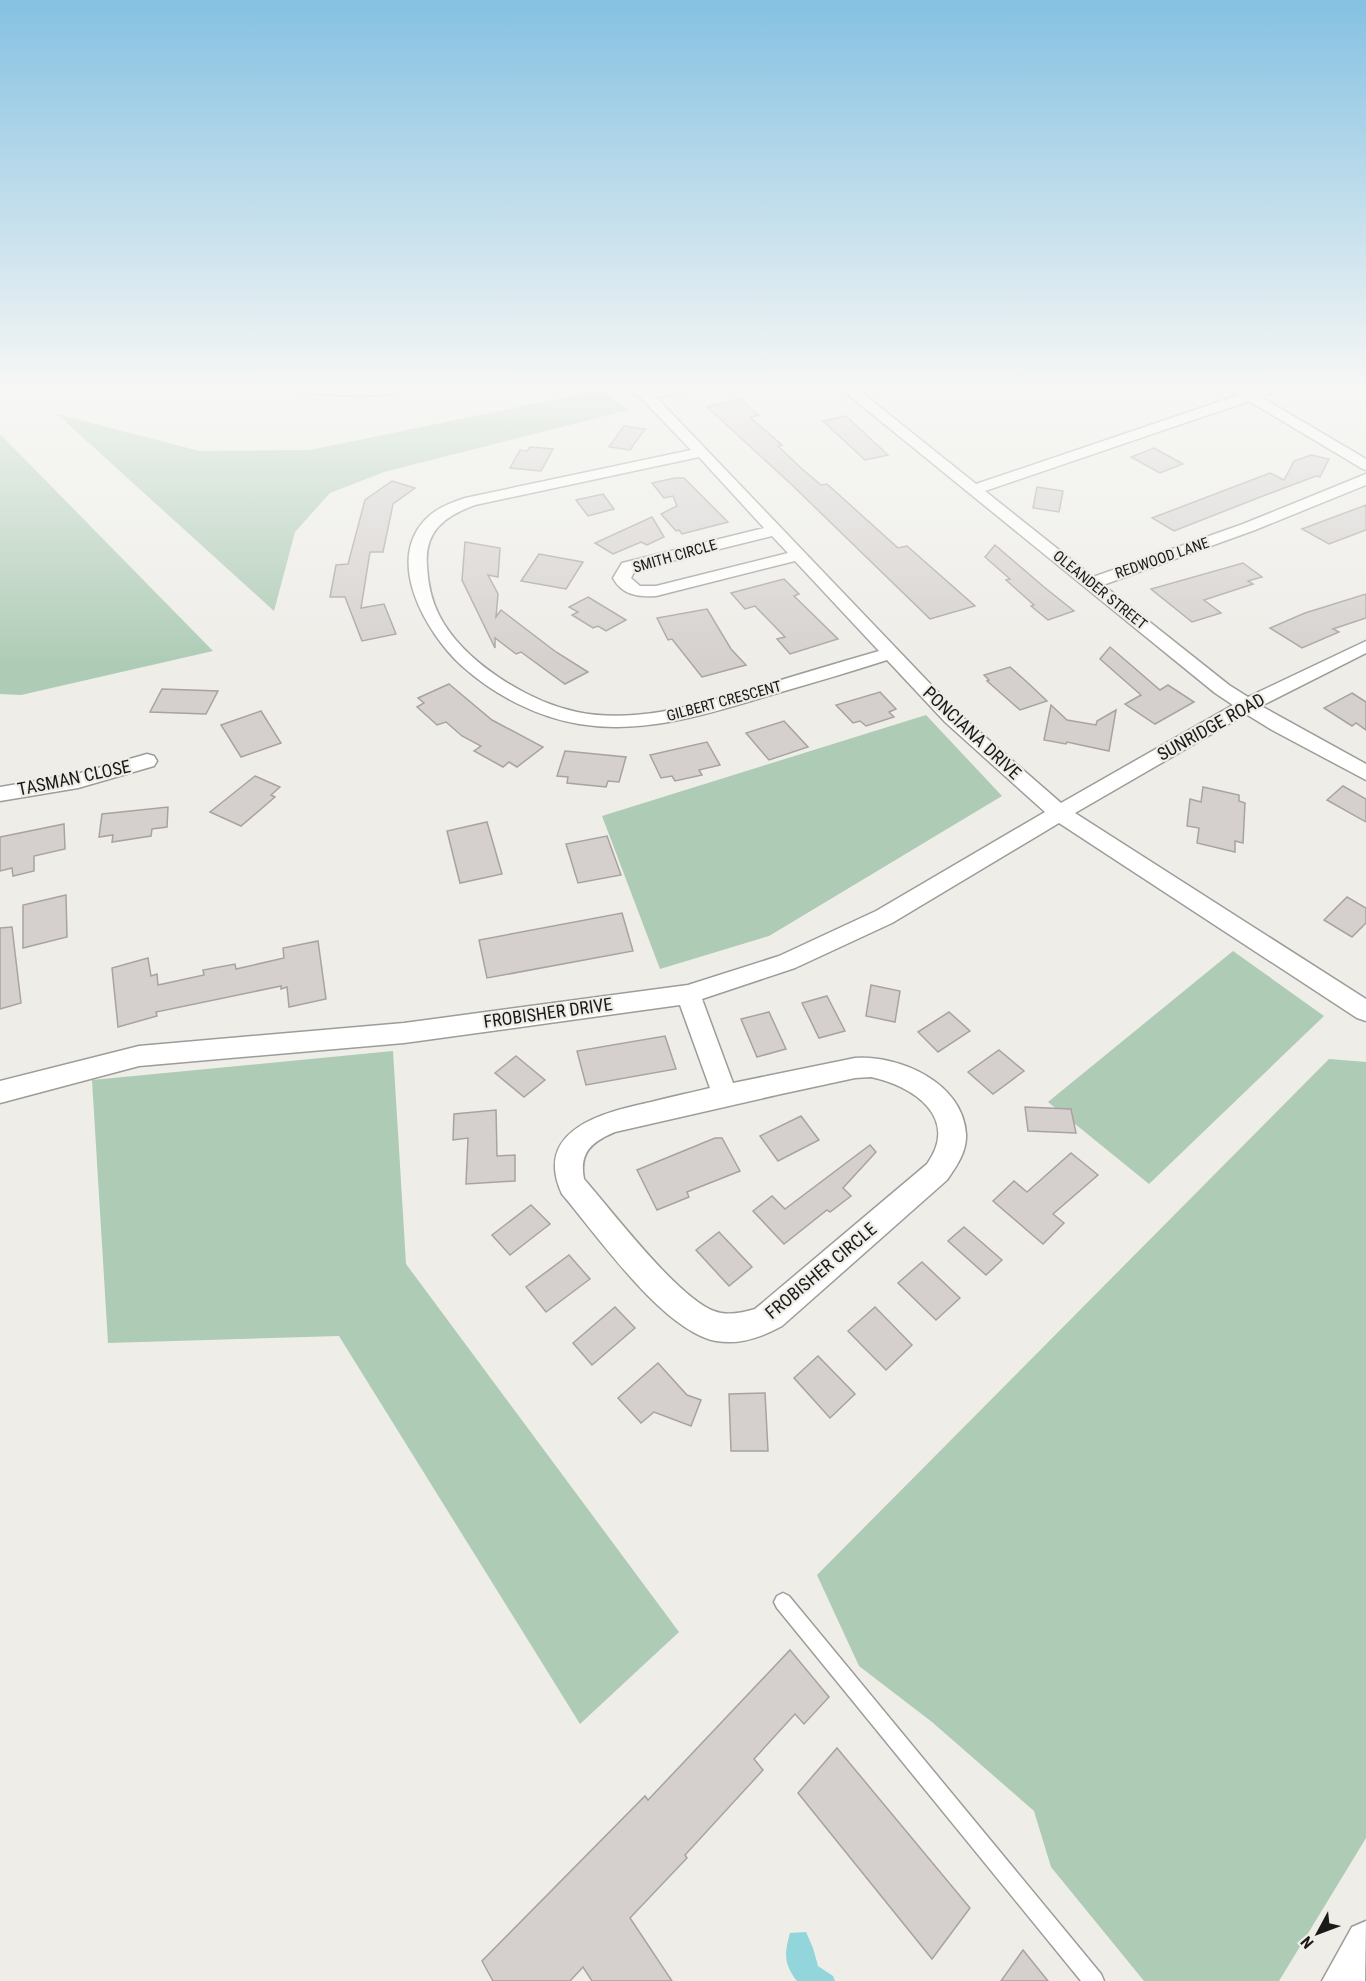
<svg xmlns="http://www.w3.org/2000/svg" width="1366" height="1981" viewBox="0 0 1366 1981" font-family="'Roboto Condensed',sans-serif">
  <style>
    .green { fill: #adcbb5 }
    .water { fill: #92d5da }
    .building { fill: #d5d0ce; stroke: #a8a3a1; stroke-width: 1.5 }
    .lines { fill: none; stroke-linecap: round; stroke-linejoin: round }
    .lane-casing { stroke: #9e9c98; stroke-width: 3 }
    .street-casing { stroke: #9e9c98; stroke-width: 3 }
    .lane { fill: #fff; fill-rule: evenodd }
    .street { fill: #fff; fill-rule: evenodd }
    .labels { text-anchor: middle; stroke-width: 4.5; stroke-linejoin: round; paint-order: stroke }
    .far-street-label { font-size: 15px; fill: #1b1a18; stroke: #eeede8 }
    .street-label { font-size: 18px; fill: #1b1a18; stroke: #eeede8 }
  </style>
  <rect width="100%" height="100%" fill="#eeede8"/>
  <!-- green -->
  <g class="green">
    <polygon points="601,390 629,410 384,472 330,493 295,532 274,611 57,414 199,451 310,450"/>
    <polygon points="0,434 213,651 21,695 0,694"/>
    <polygon points="926,715 1002,796 769,936 660,969 602,816"/>
    <polygon points="1233,951 1324,1016 1149,1184 1048,1102"/>
    <polygon points="393,1051 406,1264 679,1632 580,1724 339,1336 108,1343 92,1080"/>
    <polygon points="1329,1059 1366,1062 1366,1838 1279,1981 1144,1981 1051,1867 1034,1811 932,1722 859,1666 817,1575"/>
  </g>
  <!-- water -->
  <path class="water" d="M806 1932 813 1948 818 1966 833 1976 835 1981H797C784 1964 784 1954 790 1933Z"/>
  <!-- building -->
  <g class="building">
    <polygon points="740,399 759,415 750,417 782,445 778,446 801,468 821,485 827,484 898,548 907,546 975,606 930,619 791,484 707,407"/>
    <polygon points="846,416 888,455 865,460 823,421"/>
    <polygon points="624,426 645,429 630,450 609,447"/>
    <polygon points="530,447 553,449 541,471 510,468 520,450 527,451"/>
    <polygon points="1154,448 1183,464 1160,473 1131,457"/>
    <polygon points="1311,455 1329,459 1320,477 1316,476 1263,496 1174,531 1152,518 1270,473 1284,480 1294,461"/>
    <polygon points="675,478 684,478 728,522 682,534 679,530 676,531 661,514 677,506 673,496 664,498 652,483"/>
    <polygon points="392,481 415,488 393,504 383,552 370,552 361,608 384,604 396,634 362,641 345,597 330,597 336,565 348,564 365,500"/>
    <polygon points="1037,487 1063,491 1059,512 1033,508"/>
    <polygon points="603,494 614,509 588,516 576,500"/>
    <polygon points="1366,505 1366,530 1329,544 1302,529"/>
    <polygon points="652,517 664,537 647,545 641,542 613,554 595,543"/>
    <polygon points="465,542 500,548 498,577 488,575 498,594 496,617 501,610 556,652 588,672 565,684 521,652 516,654 495,638 495,648 462,580"/>
    <polygon points="995,545 1044,587 1074,611 1048,620 1031,606 1034,605 1006,580 1010,579 985,557"/>
    <polygon points="539,554 583,562 566,589 521,581"/>
    <polygon points="1243,563 1262,577 1248,581 1253,584 1204,600 1221,613 1192,622 1151,589"/>
    <polygon points="784,579 799,594 794,596 838,639 790,654 777,639 785,637 755,606 745,609 731,593"/>
    <polygon points="1366,594 1366,618 1333,629 1339,632 1302,648 1270,628 1305,613"/>
    <polygon points="588,597 626,620 606,631 598,626 593,628 572,615 578,612 569,607"/>
    <polygon points="707,609 731,649 746,665 702,677 672,639 668,640 657,618"/>
    <polygon points="1110,647 1160,690 1168,685 1194,702 1155,724 1125,704 1141,695 1100,659"/>
    <polygon points="1010,667 1028,683 1047,701 1020,710 987,681 989,680 984,675"/>
    <polygon points="449,684 492,720 543,747 517,767 509,762 503,767 474,751 481,746 462,736 446,722 437,725 417,707 424,703 418,698"/>
    <polygon points="162,689 218,691 206,714 150,712"/>
    <polygon points="880,692 896,709 889,712 894,717 866,726 860,721 853,723 836,705"/>
    <polygon points="1352,693 1366,702 1366,730 1356,723 1352,726 1324,708"/>
    <polygon points="1051,705 1067,720 1096,725 1097,721 1116,710 1109,751 1067,742 1066,744 1044,740"/>
    <polygon points="261,711 281,743 241,757 221,725"/>
    <polygon points="784,721 808,747 769,760 746,733"/>
    <polygon points="707,742 720,765 699,770 702,775 675,781 672,776 661,778 650,755"/>
    <polygon points="565,751 626,757 619,782 608,781 606,787 567,783 568,777 557,776"/>
    <polygon points="255,776 280,787 271,795 275,797 241,826 210,812"/>
    <polygon points="1343,786 1366,799 1366,822 1327,800"/>
    <polygon points="1203,787 1239,795 1239,801 1245,803 1243,843 1235,841 1235,852 1197,843 1199,828 1187,826 1190,799 1201,802"/>
    <polygon points="168,807 167,827 152,829 151,836 112,842 113,835 99,837 102,814"/>
    <polygon points="487,822 502,874 460,883 447,831"/>
    <polygon points="64,824 65,849 34,856 34,871 13,876 12,868 0,871 0,837"/>
    <polygon points="607,836 621,875 578,883 566,844"/>
    <polygon points="66,895 67,937 23,948 23,905"/>
    <polygon points="1347,897 1366,908 1366,923 1352,937 1324,920"/>
    <polygon points="622,913 633,951 487,978 479,940"/>
    <polygon points="12,927 21,1003 0,1009 0,928"/>
    <polygon points="318,941 326,999 289,1007 287,987 281,989 281,986 156,1012 157,1016 118,1027 112,968 148,958 151,976 157,974 158,985 204,975 203,970 235,964 236,969 284,958 283,948"/>
    <polygon points="871,985 900,991 895,1022 866,1016"/>
    <polygon points="827,996 845,1031 819,1038 802,1003"/>
    <polygon points="769,1012 786,1049 757,1057 741,1019"/>
    <polygon points="949,1012 970,1031 938,1052 918,1032"/>
    <polygon points="665,1036 676,1069 586,1085 577,1051"/>
    <polygon points="999,1050 1024,1071 993,1094 968,1072"/>
    <polygon points="516,1056 545,1080 524,1097 495,1073"/>
    <polygon points="1025,1107 1071,1109 1076,1133 1028,1131"/>
    <polygon points="496,1110 497,1156 515,1155 515,1181 466,1184 468,1138 453,1140 454,1114"/>
    <polygon points="801,1116 819,1140 778,1161 760,1136"/>
    <polygon points="715,1138 722,1138 740,1171 687,1192 689,1197 657,1210 637,1170"/>
    <polygon points="870,1145 876,1152 843,1188 851,1196 830,1212 827,1210 784,1244 753,1211 772,1196 785,1209"/>
    <polygon points="1071,1153 1098,1175 1053,1214 1064,1223 1043,1244 993,1201 1014,1181 1027,1192"/>
    <polygon points="531,1205 550,1224 510,1255 492,1235"/>
    <polygon points="964,1227 1002,1260 986,1275 948,1241"/>
    <polygon points="719,1232 752,1267 729,1286 696,1250"/>
    <polygon points="569,1255 590,1279 546,1312 526,1287"/>
    <polygon points="922,1262 960,1298 936,1320 898,1283"/>
    <polygon points="615,1307 635,1328 592,1365 573,1343"/>
    <polygon points="875,1307 912,1345 886,1370 848,1331"/>
    <polygon points="818,1356 855,1394 830,1418 794,1378"/>
    <polygon points="658,1363 687,1395 701,1400 691,1426 654,1412 641,1423 618,1398"/>
    <polygon points="765,1393 768,1451 731,1451 729,1394"/>
    <polygon points="790,1650 829,1697 804,1724 795,1714 754,1759 763,1770 685,1855 687,1858 630,1918 672,1981 592,1981 583,1967 570,1981 493,1981 482,1961 645,1796 648,1800"/>
    <polygon points="837,1748 970,1908 932,1959 798,1793"/>
    <polygon points="1023,1950 1048,1981 1001,1981"/>
  </g>
  <g class="lines">
    <defs>
      <polygon id="lane" points="783,1593 789,1596 1101,1974 1104,1981 1081,1981 777,1608 774,1602 777,1596"/>
      <g id="street">
        <path d="M293 388H406C391 401 321 394 300 392Z"/>
        <path d="M627 388 648 390 688 388 686 391 656 397 959 714 1061 803 1233 705 1215 693 840 388H856L976 484 1239 395 1235 391 1237 388 1251 391 1280 388 1261 397 1366 459V470L1361 468 1249 401 985 491 1093 577 1243 524 1366 474V485L1255 530 1103 585 1229 685 1248 697 1366 641V653L1261 706 1366 764V780L1272 730 1246 714 1075 813 1366 999V1021L1357 1018 1059 823 892 923 795 968 702 999 733 1083 855 1058C900 1055 963 1083 966 1134 967 1152 956 1167 947 1180L782 1326C762 1337 740 1345 716 1341 663 1331 597 1235 562 1194 532 1129 605 1112 651 1102 670 1097 690 1093 710 1088L680 1005 404 1043 139 1066 0 1103V1081L139 1046 404 1023 688 985 779 956 876 911 1045 812 945 722 887 660C850 672 812 683 774 694 711 713 646 735 579 724 537 717 494 695 462 666 426 633 382 558 429 516 439 507 453 502 465 498L691 450 641 398ZM699 457 764 528 622 563 613 578C622 595 638 597 656 596L795 561 879 651C841 662 803 673 765 685 705 702 640 725 577 712 528 702 462 661 439 615 431 599 428 584 427 566 424 531 445 516 475 505ZM772 536 788 553 656 586H640L631 578 635 570 643 568ZM871 1077C914 1086 960 1118 927 1164L755 1309C742 1313 726 1316 714 1311 678 1298 612 1211 584 1179 579 1153 591 1142 615 1132L781 1094 855 1078Z"/>
        <polygon points="147,754 154,756 157,761 154,766 78,788 0,801 0,787 77,774"/>
        <polygon points="1366,1921 1365,1981 1322,1981 1352,1927"/>
      </g>
    </defs>
    <!-- lane casing -->
    <use href="#lane" class="lane-casing"/>
    <!-- street casing -->
    <use href="#street" class="street-casing"/>
    <!-- lane -->
    <use href="#lane" class="lane"/>
    <!-- street -->
    <use href="#street" class="street"/>
  </g>
  <!-- sky -->
  <linearGradient id="sky" x2="0" y2="1"><stop stop-color="#85c1e2"/><stop offset="0.58" stop-color="#f7f7f5"/><stop offset="1" stop-color="#f7f7f5" stop-opacity="0"/></linearGradient>
  <rect width="1366" height="666" fill="url(#sky)"/>
  <g class="labels">
    <!-- far-street labels -->
    <g class="far-street-label">
      <text transform="translate(675 556) rotate(-16)" y="5">SMITH CIRCLE</text>
      <text transform="translate(1162 558) rotate(-19)" y="5">REDWOOD LANE</text>
      <text transform="translate(1100 590) rotate(39)" y="5">OLEANDER STREET</text>
      <text transform="translate(724 701) rotate(-15)" y="5">GILBERT CRESCENT</text>
    </g>
    <!-- street labels -->
    <g class="street-label">
      <text transform="translate(1211 727) rotate(-29)" y="6">SUNRIDGE ROAD</text>
      <text transform="translate(972 733) rotate(43)" y="6">PONCIANA DRIVE</text>
      <text transform="translate(74 778) rotate(-12)" y="6">TASMAN CLOSE</text>
      <text transform="translate(548 1013) rotate(-8)" y="6">FROBISHER DRIVE</text>
      <text transform="translate(821 1271) rotate(-40)" y="6">FROBISHER CIRCLE</text>
    </g>
  </g>
  <!-- north arrow -->
  <g transform="translate(1318 1933) rotate(229)" stroke="#eeede8" stroke-width="4.5" paint-order="stroke">
  <path d="M0-4.5L10 22L0 15L-10 22Z" fill="#1b1a18"/>
  <text y="-9" font-size="16" font-weight="bold" text-anchor="middle" fill="#1b1a18">N</text>
  </g>
</svg>
